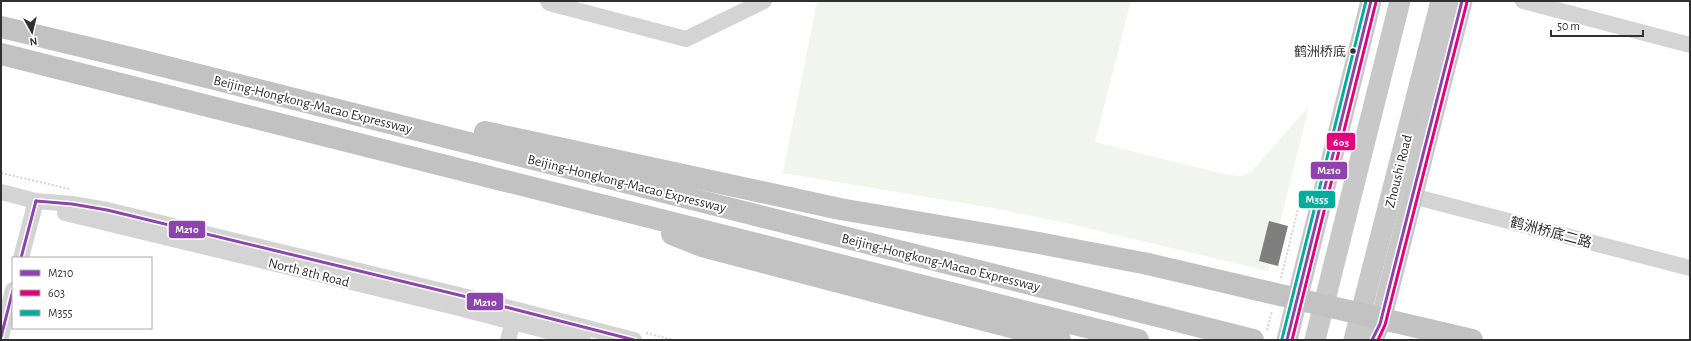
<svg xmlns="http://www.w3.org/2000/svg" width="1691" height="341" viewBox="0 0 1691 341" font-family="'Alegreya Sans','Noto Sans SC',sans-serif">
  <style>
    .green { fill: #f1f5ed }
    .building { fill: #7f7f7f }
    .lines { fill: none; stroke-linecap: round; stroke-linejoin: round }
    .path { stroke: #d4d4d4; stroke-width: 2; stroke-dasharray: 2 2; stroke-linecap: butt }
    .minor { stroke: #d4d4d4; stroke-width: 16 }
    .major { stroke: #c8c8c8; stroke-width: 21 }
    .highway { stroke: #c2c2c2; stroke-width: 22 }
    .highway-bridge { stroke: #c2c2c2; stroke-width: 22 }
    .bus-1-casing { stroke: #fff; stroke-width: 6 }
    .bus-2-casing { stroke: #fff; stroke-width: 6 }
    .bus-3-casing { stroke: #fff; stroke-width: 6 }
    .bus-1 { stroke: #8e44ad; stroke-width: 3 }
    .bus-2 { stroke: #e5007d; stroke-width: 3 }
    .bus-3 { stroke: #01ad9c; stroke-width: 3 }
    .bus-dot { fill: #303030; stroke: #fff; stroke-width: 1.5 }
    .labels { text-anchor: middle; stroke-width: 4; stroke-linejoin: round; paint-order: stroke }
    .bus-label { font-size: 13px; fill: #303030; stroke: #fff; text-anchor: end }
    .street-label { font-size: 14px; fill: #303030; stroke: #fff }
    .line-badge { stroke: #fff; stroke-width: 1.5 }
    .badge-label { font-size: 11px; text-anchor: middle; font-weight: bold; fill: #fff }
  </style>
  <rect width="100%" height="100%" fill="#fff"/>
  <!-- green -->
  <polygon class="green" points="817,1 1131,1 1095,142 1228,175 1241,176 1251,172 1309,106 1268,271 1066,223 993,208 783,173"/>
  <!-- building -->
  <polygon class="building" points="1269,221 1288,226 1278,266 1259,261"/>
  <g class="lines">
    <!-- path -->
    <g class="path">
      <polyline points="1,173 70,189"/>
      <polyline points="1281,278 1298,209"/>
      <polyline points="1267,330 1272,311"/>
      <polyline points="646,333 674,340"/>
    </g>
    <!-- minor -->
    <g class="minor">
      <polyline points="548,1 549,3 686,39 764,1"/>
      <polyline points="1523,1 1690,45"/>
      <polyline points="1,192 36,201 72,204 107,210 463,296 634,340"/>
      <polyline points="1412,196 1690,268"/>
      <polyline points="65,213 459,308 583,340"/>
      <polyline points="21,258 36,201"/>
      <polyline points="1,337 13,290"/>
      <polyline points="508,340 516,311"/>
    </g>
    <!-- major -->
    <g class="major">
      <polyline points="1287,340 1371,1"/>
      <polyline points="1315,340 1400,1"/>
      <polyline points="1354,340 1441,1"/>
      <polyline points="1372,340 1380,324 1462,1"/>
    </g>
    <!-- highway -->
    <g class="highway">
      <polyline points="1,27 131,58 1253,340"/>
      <polyline points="1,54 1138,340"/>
      <polyline points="485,132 840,209 1039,243 1148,264"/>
      <polyline points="672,234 702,246 1060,340"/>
    </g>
    <!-- highway-bridge -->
    <polyline class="highway-bridge" points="1148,264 1472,340"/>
    <defs>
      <g id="bus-1">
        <polyline points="36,201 72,204 107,210 463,296 634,340"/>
        <polyline points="21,258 36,201"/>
        <polyline points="1,337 13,290"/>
        <polyline points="1287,340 1371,1"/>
        <polyline points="1372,340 1380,324 1462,1"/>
      </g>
      <g id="bus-2">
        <polyline points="1292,340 1376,2"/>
        <polyline points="1378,340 1385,325 1467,2"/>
      </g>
      <polyline id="bus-3" points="1282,339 1366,1"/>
    </defs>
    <!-- bus-1 casing -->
    <use href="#bus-1" class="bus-1-casing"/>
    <!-- bus-2 casing -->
    <use href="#bus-2" class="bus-2-casing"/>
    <!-- bus-3 casing -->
    <use href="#bus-3" class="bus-3-casing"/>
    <!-- bus-1 -->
    <use href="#bus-1" class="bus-1"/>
    <!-- bus-2 -->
    <use href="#bus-2" class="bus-2"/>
    <!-- bus-3 -->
    <use href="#bus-3" class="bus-3"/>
  </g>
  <!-- markers -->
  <circle class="bus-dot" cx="1353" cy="51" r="3.5"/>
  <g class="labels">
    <!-- bus labels -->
    <g class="bus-label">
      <text x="1346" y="56">鹤洲桥底</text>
    </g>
    <!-- street labels -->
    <g class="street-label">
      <text transform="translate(313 104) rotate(14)" y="5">Beijing-Hongkong-Macao Expressway</text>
      <text transform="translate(1398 171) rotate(-76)" y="5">Zhoushi Road</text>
      <text transform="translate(627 183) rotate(14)" y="5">Beijing-Hongkong-Macao Expressway</text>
      <text transform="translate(1551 232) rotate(15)" y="5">鹤洲桥底二路</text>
      <text transform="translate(941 262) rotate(14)" y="5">Beijing-Hongkong-Macao Expressway</text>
      <text transform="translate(309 272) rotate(14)" y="5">North 8th Road</text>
    </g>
  </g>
  <g class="line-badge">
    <rect x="1326" y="132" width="30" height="19" rx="4" fill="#e5007d"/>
    <rect x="1310" y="161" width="38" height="19" rx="4" fill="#8e44ad"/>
    <rect x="1298" y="190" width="38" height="19" rx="4" fill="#01ad9c"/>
    <rect x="168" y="220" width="38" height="19" rx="4" fill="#8e44ad"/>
    <rect x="466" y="292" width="38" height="19" rx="4" fill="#8e44ad"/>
  </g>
  <g class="badge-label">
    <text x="1341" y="146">603</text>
    <text x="1329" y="174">M210</text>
    <text x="1317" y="203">M355</text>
    <text x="187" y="233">M210</text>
    <text x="485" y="306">M210</text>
  </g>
  <!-- border -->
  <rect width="1691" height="341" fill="none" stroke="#303030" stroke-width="4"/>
  <!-- legend -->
  <rect x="12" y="257" width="140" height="72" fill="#ffffff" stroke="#acacac"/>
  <rect x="20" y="270" width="20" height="6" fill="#8e44ad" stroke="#acacac"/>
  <text x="48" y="277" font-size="12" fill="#303030">M210</text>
  <rect x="20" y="290" width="20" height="6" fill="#e5007d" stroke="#acacac"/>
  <text x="48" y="297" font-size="12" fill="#303030">603</text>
  <rect x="20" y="310" width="20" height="6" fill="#01ad9c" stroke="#acacac"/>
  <text x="48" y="317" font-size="12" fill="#303030">M355</text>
  <!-- north arrow -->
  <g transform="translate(32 32) rotate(172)" stroke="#ffffff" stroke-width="3" paint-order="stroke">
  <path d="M0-3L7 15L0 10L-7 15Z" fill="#303030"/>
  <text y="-6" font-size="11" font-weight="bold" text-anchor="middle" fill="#303030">N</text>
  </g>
  <!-- scale -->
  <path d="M1551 30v6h92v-6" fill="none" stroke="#303030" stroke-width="2"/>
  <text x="1557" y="30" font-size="12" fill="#303030" stroke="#ffffff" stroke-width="3" paint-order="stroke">50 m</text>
</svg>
